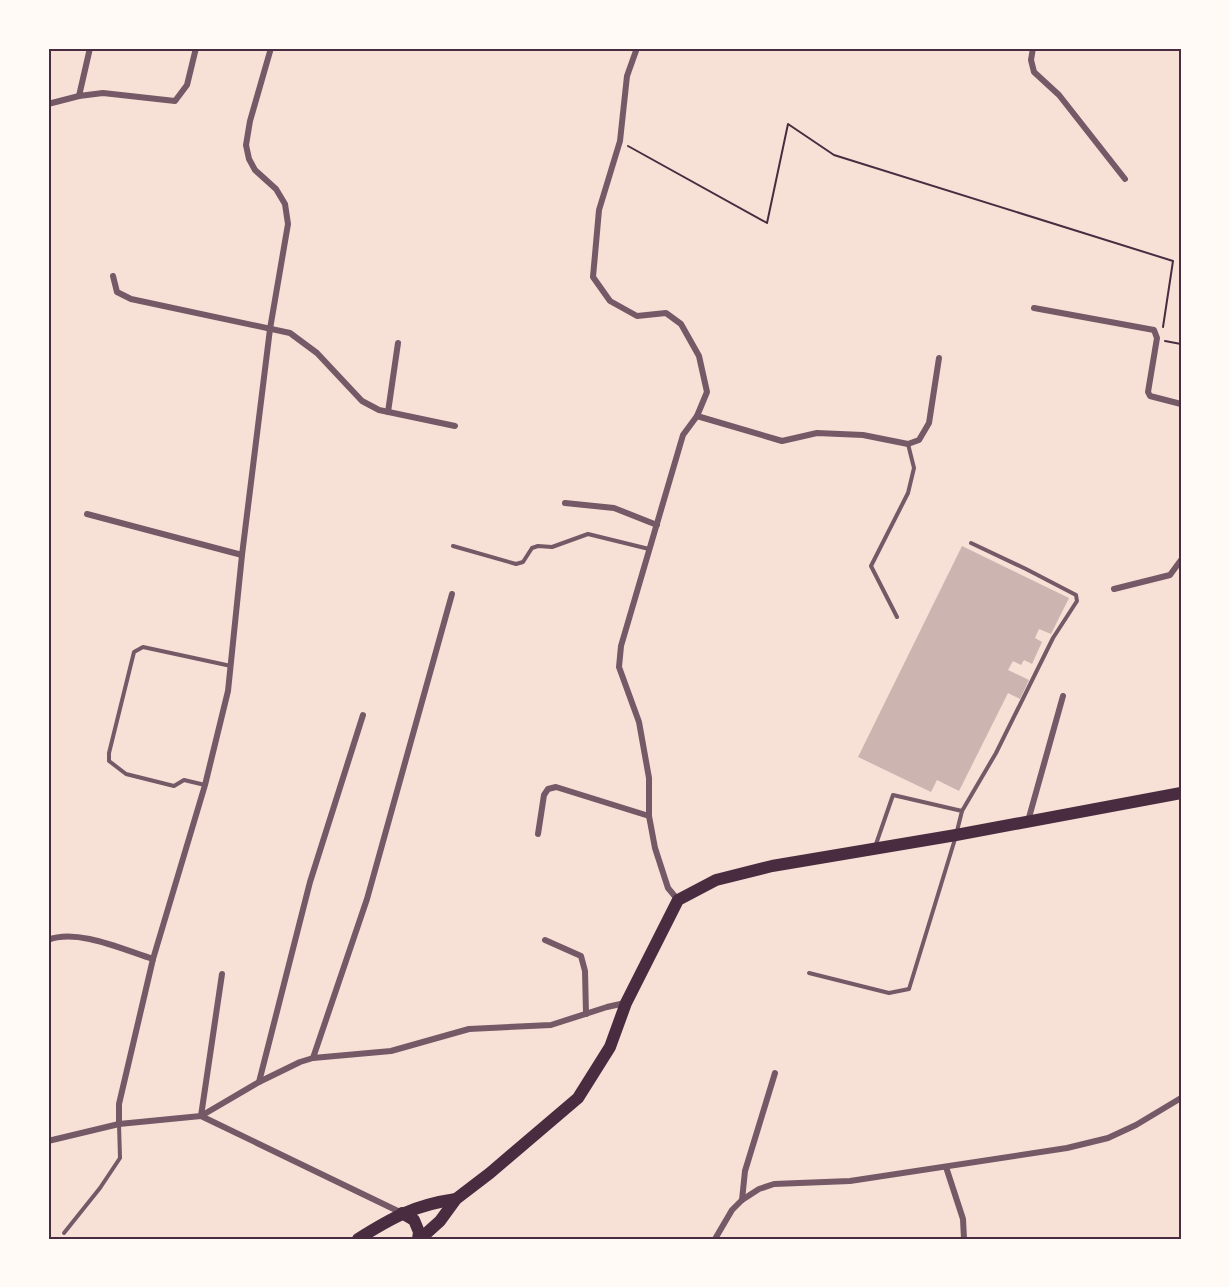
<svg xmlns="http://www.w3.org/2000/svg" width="1229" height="1287" viewBox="0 0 1229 1287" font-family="Figtree,sans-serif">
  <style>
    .building { fill: #ccb4b1 }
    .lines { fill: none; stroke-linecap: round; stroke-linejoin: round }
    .path { stroke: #4a2c40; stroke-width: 2 }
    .service { stroke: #755966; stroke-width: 4 }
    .minor { stroke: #755966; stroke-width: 6 }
    .secondary { stroke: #4a2c40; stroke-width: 12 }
    .neatline { fill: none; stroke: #4a2c40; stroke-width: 2 }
  </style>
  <rect width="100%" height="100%" fill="#f7e1d7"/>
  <!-- building -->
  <polygon class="building" points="962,546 1069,598 1051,634 1039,629 1035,638 1042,642 1032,664 1024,660 1021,665 1013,661 1008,670 1029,680 1020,699 1008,693 959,791 937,780 931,792 858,757"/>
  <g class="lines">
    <!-- path -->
    <g class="path">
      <polyline points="628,146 767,223 788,124 834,155 1173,261 1163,327"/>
      <polyline points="1165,341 1181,344"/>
    </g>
    <!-- service -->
    <g class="service">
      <polyline points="453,546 516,564 523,562 532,548 538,546 552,547 588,534 649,549"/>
      <polyline points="897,617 871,566 908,493 914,468 908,444"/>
      <polyline points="205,785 184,780 174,786 126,774 109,761 109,753 134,652 143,647 231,666"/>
      <polyline points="962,811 996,753 1053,638 1077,601 1076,595 1026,569 971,543"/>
      <polyline points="875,847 893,795 962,811 957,831"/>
      <polyline points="809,973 889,993 909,989 955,839"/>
      <polyline points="64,1233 100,1188 120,1158 119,1124"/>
    </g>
    <!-- minor -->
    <g class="minor">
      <polyline points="637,48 627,76 620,141 599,210 593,277 610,301 637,316 666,313 681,324 699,356 707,392 697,416 782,441 817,433 863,435 908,444 919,440 929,423 939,358"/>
      <polyline points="1033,48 1031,60 1034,72 1059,95 1125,179"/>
      <polyline points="79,96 90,48"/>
      <polyline points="48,104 79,96 103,93 175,101 187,85 196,48"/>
      <polyline points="113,276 117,292 131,299 290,333 317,353 362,401 379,410 455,426"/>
      <polyline points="1034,308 1154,330 1157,338 1148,392 1150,396 1181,404"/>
      <polyline points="388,412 398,343"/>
      <polyline points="565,503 614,508 657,525"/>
      <polyline points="87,514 242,555"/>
      <polyline points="1114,589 1170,575 1181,560"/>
      <polyline points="1028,821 1063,696"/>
      <polyline points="538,834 544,795 548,789 556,787 649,816"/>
      <polyline points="678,900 668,888 655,848 649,816 649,778 639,722 619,667 621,646 683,435 697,416"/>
      <path d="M48 940C77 928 124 950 153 959"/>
      <polyline points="545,940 581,956 585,971 586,1014"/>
      <polyline points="222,974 201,1116 402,1213"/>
      <polyline points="313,1058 367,899 452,594"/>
      <polyline points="259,1082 310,882 363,715"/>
      <polyline points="119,1124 119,1104 153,959 205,785 228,691 242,555 270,329 288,224 285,204 276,189 255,170 249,159 246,145 250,121 271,48"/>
      <polyline points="48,1141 119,1124 201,1116 259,1082 300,1062 313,1058 391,1051 469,1029 551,1025 607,1007 625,1003"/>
      <polyline points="946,1167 963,1219 964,1239"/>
      <polyline points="742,1200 745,1171 775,1073"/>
      <polyline points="715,1239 732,1210 742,1200 759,1189 774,1184 850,1181 1067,1148 1108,1138 1136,1125 1181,1098"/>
    </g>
    <!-- secondary -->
    <g class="secondary">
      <polyline points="402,1213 414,1220 419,1232 418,1239"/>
      <path d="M358 1239C393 1217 415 1205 456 1199"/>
      <polyline points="420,1239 440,1221 456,1199 490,1173 578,1098 610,1047 626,1003 678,900 716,880 772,866 956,835 1181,793"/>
    </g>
  </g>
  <!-- border -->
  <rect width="1229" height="1287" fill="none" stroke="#fffaf5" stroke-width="99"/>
  <rect x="50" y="50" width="1130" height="1188" class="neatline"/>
</svg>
